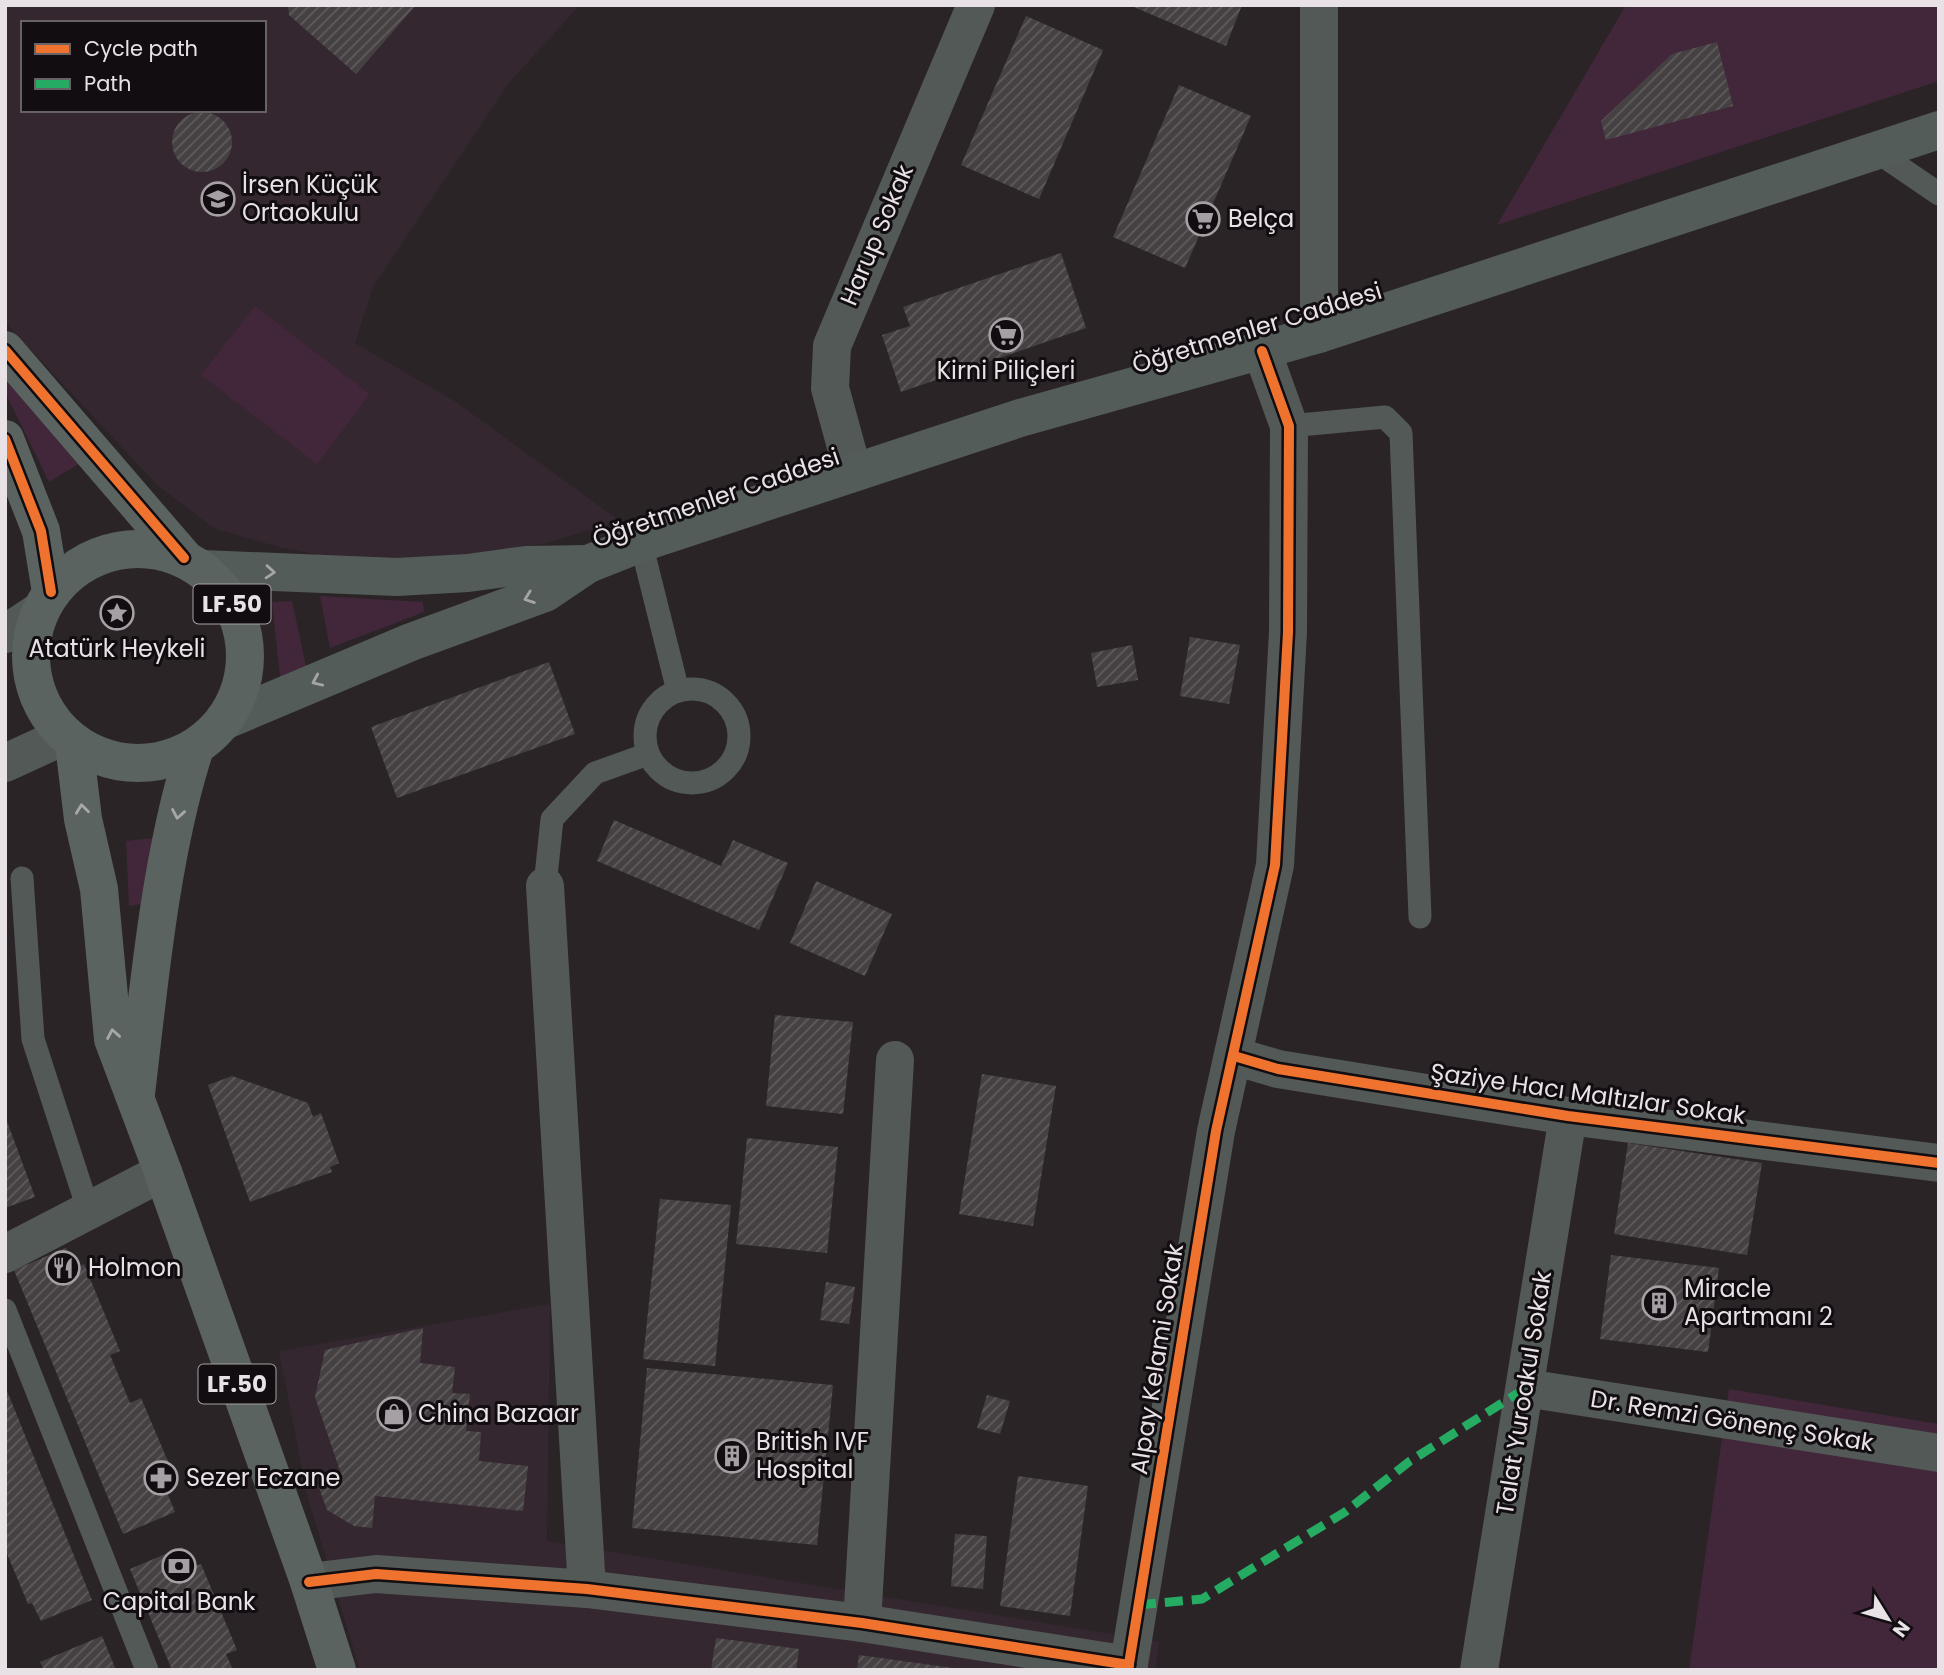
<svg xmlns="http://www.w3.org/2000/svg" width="1944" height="1675" viewBox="0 0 1944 1675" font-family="Poppins,sans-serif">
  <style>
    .built { fill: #342730; fill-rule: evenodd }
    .green { fill: #412739 }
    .building { fill: url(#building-hatch) }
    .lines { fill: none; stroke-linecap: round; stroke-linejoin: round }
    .service { stroke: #535957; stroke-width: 23 }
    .minor { stroke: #535957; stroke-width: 38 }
    .secondary { stroke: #535c58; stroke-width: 38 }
    .primary { stroke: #5a635f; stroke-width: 38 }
    .quiet { stroke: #26ab63; stroke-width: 9; stroke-dasharray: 18 9; stroke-linecap: butt }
    .cycleway-casing { stroke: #110d10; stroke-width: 15 }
    .cycleway { stroke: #ef722f; stroke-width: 10 }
    .oneway { stroke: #a5a5a6 }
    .oneway2 { stroke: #a8a8a9 }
    .labels { text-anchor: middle; stroke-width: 6; stroke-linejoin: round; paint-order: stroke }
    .shield { fill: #110d10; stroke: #a8a1a6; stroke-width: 2 }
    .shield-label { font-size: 23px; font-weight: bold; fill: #e8e1e6 }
    .poi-label { font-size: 24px; fill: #e8e1e6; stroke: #110d10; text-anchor: start }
    .street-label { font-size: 24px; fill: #e8e1e6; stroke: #110d10 }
  </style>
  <defs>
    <pattern id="building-hatch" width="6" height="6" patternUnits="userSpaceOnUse" patternTransform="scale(1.75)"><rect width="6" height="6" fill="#454143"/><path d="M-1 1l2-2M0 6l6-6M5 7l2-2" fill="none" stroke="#605c5e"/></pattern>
  </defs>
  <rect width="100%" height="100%" fill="#2a2427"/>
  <!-- built -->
  <g class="built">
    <path d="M5 5H580L508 84 373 287 355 343 456 402 620 521 522 550 355 562 279 547 215 529 157 485 5 322ZM23 23H264V110H23Z"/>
    <polygon points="550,1304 547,1541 1159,1642 1155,1670 360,1670 308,1499 279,1351"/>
  </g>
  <!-- green -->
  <g class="green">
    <polygon points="1626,5 1939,6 1939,81 1497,225"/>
    <polygon points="255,306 370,394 317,464 201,375"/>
    <polygon points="5,376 82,462 49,482 5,392"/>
    <polygon points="320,596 423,602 424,612 330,648"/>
    <polygon points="292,601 306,666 280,677 272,602"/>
    <polygon points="152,838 142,904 129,906 126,841"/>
    <polygon points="1729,1389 1939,1424 1939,1670 1689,1670"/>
  </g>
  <!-- building -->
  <g class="building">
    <polygon points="288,5 416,5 356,74 289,15"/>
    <polygon points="1129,5 1242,5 1226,46"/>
    <polygon points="1026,16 1103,50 1039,199 961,165"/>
    <polygon points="1717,42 1733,106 1606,140 1601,121 1672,54"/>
    <polygon points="1179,85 1251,116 1185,268 1113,237"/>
    <circle cx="202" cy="142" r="30"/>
    <polygon points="1061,253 1086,328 901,392 882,335 910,326 903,307"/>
    <polygon points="1190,637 1240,645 1229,704 1180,696"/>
    <polygon points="1132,645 1138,680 1097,687 1091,653"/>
    <polygon points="549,662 575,734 397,798 371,727"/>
    <polygon points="614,820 721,866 733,840 788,863 759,930 597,861"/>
    <polygon points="816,881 892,914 865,976 790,943"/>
    <polygon points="775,1015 853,1022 843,1114 766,1106"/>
    <polygon points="982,1074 1056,1086 1033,1226 959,1214"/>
    <polygon points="232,1076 308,1103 313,1117 321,1113 339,1163 330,1167 332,1172 250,1202 208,1085"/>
    <polygon points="5,1116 35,1197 5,1208"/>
    <polygon points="747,1138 838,1147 827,1253 736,1244"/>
    <polygon points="1628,1143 1762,1163 1747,1255 1614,1234"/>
    <polygon points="660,1199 731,1205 715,1366 643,1359"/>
    <polygon points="66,1248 74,1269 84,1264 120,1351 110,1355 130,1403 141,1398 178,1485 166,1490 175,1512 123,1534 14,1270"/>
    <polygon points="1611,1255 1719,1268 1708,1352 1600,1339"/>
    <polygon points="826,1282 855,1287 849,1324 820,1320"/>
    <polygon points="423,1328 420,1363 455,1367 452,1393 470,1394 466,1431 481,1432 479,1461 528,1466 523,1511 375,1496 372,1528 354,1526 327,1510 318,1485 342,1477 315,1397 325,1350"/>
    <polygon points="647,1368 833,1385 817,1545 632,1528"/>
    <polygon points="5,1386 92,1600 41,1621 32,1603 28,1604 5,1549"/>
    <polygon points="987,1395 1010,1401 1000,1434 977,1428"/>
    <polygon points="1018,1476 1088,1486 1070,1616 1000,1606"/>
    <polygon points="955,1534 987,1536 983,1589 951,1586"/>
    <polygon points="182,1547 190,1568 201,1564 237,1650 226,1654 233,1670 172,1670 130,1569"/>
    <polygon points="102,1636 116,1670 44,1670 40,1662"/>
    <polygon points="716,1638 799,1649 796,1670 711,1670"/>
    <polygon points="859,1655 953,1668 953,1670 857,1670"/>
  </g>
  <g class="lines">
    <!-- service -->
    <g class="service">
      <polyline points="1876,151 1939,194"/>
      <polyline points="1289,426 1385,417 1401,433 1420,917"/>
      <polyline points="641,543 678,691"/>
      <circle cx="692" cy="736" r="47"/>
      <polyline points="22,878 33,1039 89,1212"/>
      <polyline points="545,886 552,819 595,773 648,754"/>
      <polyline points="5,1310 147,1670"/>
    </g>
    <!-- minor -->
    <g class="minor">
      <polyline points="1319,334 1319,5"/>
      <polyline points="853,472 830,388 832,346 976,5"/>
      <polyline points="5,634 40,611"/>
      <polyline points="5,763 64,736"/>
      <polyline points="545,886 587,1589"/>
      <polyline points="1234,1056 1278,1069 1568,1116 1939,1163"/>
      <polyline points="5,1254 163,1172"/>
      <polyline points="1526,1388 1939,1453"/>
      <polyline points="309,1582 376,1574 587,1589 862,1623 1129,1665"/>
      <polyline points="862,1623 895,1060"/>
      <polyline points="1128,1670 1216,1131 1275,865 1288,632 1289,426 1262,351"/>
      <polyline points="1479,1670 1568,1116"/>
    </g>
    <!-- secondary -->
    <g class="secondary">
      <polyline points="202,569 397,577 468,573 526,565 588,564"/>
      <polyline points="226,720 411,642 545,593 588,564 641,543 1020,418 1319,334 1939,130"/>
    </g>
    <!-- primary -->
    <g class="primary">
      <polyline points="5,350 184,558"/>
      <polyline points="5,439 41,531 51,592"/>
      <circle cx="138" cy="656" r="107"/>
      <polyline points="74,744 83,819 99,889 113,1039 163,1172 309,1582 337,1670"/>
      <path d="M136 1094C149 984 161 852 195 748"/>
    </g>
    <!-- quiet -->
    <polyline class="quiet" points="1138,1605 1202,1599 1345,1512 1410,1461 1526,1388"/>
    <defs>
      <g id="cycleway">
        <polyline points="5,350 184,558"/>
        <polyline points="5,439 41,531 51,592"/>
        <polyline points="1234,1056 1278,1069 1568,1116 1939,1163"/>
        <polyline points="309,1582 376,1574 587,1589 862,1623 1129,1665"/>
        <polyline points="1128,1670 1216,1131 1275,865 1288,632 1289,426 1262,351"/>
      </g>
    </defs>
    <!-- cycleway casing -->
    <use href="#cycleway" class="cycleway-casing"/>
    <!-- cycleway -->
    <use href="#cycleway" class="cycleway"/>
  </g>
  <!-- one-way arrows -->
  <defs><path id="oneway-chevron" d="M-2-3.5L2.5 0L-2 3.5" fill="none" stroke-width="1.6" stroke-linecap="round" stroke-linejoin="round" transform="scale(1.75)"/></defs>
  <g class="oneway">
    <use href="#oneway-chevron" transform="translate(270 572) rotate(4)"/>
    <use href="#oneway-chevron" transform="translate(529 598) rotate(160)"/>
    <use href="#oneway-chevron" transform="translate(317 681) rotate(156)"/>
  </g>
  <g class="oneway2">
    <use href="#oneway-chevron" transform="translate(82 809) rotate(-97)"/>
    <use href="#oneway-chevron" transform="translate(178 814) rotate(100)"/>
    <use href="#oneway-chevron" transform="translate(113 1034) rotate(-100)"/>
  </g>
  <!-- icons -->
  <defs>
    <symbol id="school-ring" viewBox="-11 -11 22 22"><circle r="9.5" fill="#110d10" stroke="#a69fa3" stroke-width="1.5"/><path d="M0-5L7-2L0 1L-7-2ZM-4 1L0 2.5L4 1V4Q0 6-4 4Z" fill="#a69fa3"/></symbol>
    <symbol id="supermarket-ring" viewBox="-11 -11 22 22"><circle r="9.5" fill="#110d10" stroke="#a69fa3" stroke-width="1.5"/><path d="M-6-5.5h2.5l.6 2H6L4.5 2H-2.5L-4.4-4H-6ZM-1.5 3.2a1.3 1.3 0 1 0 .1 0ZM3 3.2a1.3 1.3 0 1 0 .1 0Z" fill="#a69fa3"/></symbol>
    <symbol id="sight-ring" viewBox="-11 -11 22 22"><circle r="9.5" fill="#110d10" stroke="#a69fa3" stroke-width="1.5"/><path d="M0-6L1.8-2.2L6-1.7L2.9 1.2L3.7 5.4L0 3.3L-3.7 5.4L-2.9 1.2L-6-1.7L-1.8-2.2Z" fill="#a69fa3"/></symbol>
    <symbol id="restaurant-ring" viewBox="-11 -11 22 22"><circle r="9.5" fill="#110d10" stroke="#a69fa3" stroke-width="1.5"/><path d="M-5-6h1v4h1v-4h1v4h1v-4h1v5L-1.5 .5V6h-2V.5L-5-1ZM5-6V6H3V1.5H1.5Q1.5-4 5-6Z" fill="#a69fa3"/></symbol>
    <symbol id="building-ring" viewBox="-11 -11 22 22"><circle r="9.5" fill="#110d10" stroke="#a69fa3" stroke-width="1.5"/><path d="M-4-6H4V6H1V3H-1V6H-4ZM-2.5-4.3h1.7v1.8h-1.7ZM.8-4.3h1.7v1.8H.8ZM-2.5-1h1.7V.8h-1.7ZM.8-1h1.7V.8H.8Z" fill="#a69fa3"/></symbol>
    <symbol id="shop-ring" viewBox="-11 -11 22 22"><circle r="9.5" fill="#110d10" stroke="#a69fa3" stroke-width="1.5"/><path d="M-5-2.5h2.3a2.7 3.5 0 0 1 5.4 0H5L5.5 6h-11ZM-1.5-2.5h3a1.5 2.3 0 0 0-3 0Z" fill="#a69fa3"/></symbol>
    <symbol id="pharmacy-ring" viewBox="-11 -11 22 22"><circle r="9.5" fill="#110d10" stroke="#a69fa3" stroke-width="1.5"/><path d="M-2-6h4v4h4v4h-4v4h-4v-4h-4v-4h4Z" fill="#a69fa3"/></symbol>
    <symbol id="bank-ring" viewBox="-11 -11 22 22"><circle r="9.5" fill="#110d10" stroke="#a69fa3" stroke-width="1.5"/><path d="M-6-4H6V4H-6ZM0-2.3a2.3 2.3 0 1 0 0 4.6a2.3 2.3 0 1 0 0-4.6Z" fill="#a69fa3"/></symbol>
  </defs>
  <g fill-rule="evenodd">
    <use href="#school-ring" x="199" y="180" width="38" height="38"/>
    <use href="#supermarket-ring" x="1184" y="200" width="38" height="38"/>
    <use href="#supermarket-ring" x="987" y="316" width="38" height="38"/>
    <use href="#sight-ring" x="98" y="594" width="38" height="38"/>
    <use href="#restaurant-ring" x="44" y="1249" width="38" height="38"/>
    <use href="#building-ring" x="1640" y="1284" width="38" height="38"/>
    <use href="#shop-ring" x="375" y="1395" width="38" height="38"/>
    <use href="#building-ring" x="713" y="1437" width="38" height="38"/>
    <use href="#pharmacy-ring" x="142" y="1459" width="38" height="38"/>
    <use href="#bank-ring" x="160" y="1547" width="38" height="38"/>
  </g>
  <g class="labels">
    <!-- shield labels -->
    <g class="shield">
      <rect x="193.5" y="584.5" width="77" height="39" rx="5"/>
      <rect x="198.5" y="1364.5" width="77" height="39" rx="5"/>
    </g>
    <g class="shield-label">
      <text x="232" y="612">LF.50</text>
      <text x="237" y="1392">LF.50</text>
    </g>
    <!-- poi labels -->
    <g class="poi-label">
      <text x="242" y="193">İrsen Küçük<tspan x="242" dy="28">Ortaokulu</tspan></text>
      <text x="1228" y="227">Belça</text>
      <text x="1006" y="379" text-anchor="middle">Kirni Piliçleri</text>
      <text x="117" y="657" text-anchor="middle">Atatürk Heykeli</text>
      <text x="88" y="1276">Holmon</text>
      <text x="1684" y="1297">Miracle<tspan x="1684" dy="28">Apartmanı 2</tspan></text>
      <text x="418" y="1422">China Bazaar</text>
      <text x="756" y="1450">British IVF<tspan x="756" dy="28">Hospital</tspan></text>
      <text x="186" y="1486">Sezer Eczane</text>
      <text x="179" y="1610" text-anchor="middle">Capital Bank</text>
    </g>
    <!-- street labels -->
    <g class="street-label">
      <text transform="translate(877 235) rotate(-67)" y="8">Harup Sokak</text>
      <text transform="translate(1257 328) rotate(-17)" y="8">Öğretmenler Caddesi</text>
      <text transform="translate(716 498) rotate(-19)" y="8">Öğretmenler Caddesi</text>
      <text transform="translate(1588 1094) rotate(8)" y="8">Şaziye Hacı Maltızlar Sokak</text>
      <text transform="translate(1157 1359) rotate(-81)" y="8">Alpay Kelami Sokak</text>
      <text transform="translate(1524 1393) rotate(-81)" y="8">Talat Yuroakul Sokak</text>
      <text transform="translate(1732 1421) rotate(9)" y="8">Dr. Remzi Gönenç Sokak</text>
    </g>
  </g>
  <!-- border -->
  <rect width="1944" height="1675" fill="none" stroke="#e8e1e6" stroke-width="14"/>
  <!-- legend -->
  <rect x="21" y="21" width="245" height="91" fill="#110d10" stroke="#676266" stroke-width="2"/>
  <rect x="35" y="44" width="35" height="10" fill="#ef722f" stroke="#676266" stroke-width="2"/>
  <text x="84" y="56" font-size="21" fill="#e8e1e6">Cycle path</text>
  <rect x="35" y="79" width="35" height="10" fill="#26ab63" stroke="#676266" stroke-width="2"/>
  <text x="84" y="91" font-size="21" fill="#e8e1e6">Path</text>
  <!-- north arrow -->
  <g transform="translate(1888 1619) rotate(127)" stroke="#110d10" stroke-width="5" paint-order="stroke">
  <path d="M0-5L12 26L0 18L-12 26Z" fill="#e8e1e6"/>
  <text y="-10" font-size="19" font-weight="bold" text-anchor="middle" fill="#e8e1e6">N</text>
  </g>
</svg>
